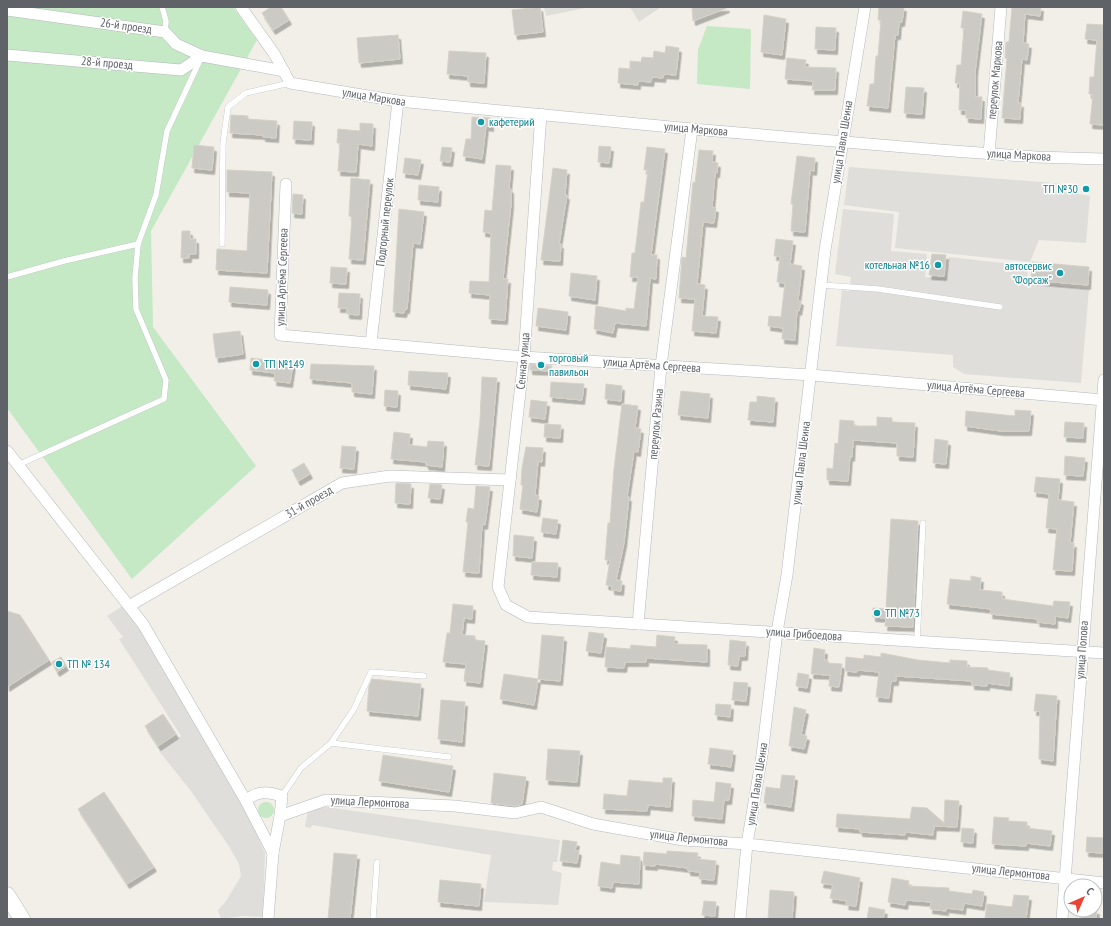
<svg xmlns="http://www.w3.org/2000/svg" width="1111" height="926" viewBox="0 0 1111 926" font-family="'PT Sans Narrow',sans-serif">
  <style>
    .industrial { fill: #e0deda }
    .green { fill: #c5e8c5 }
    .building { fill: #cccac5; stroke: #d6d1c6; filter: url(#shadow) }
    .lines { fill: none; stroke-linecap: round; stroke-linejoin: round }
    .lane-casing { stroke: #b5b8bc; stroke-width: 6 }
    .street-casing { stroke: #b5b8bc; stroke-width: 12 }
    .secondary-casing { stroke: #b6babf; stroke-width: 17 }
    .lane { stroke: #fff; stroke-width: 5.5 }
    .street { stroke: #fff; stroke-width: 11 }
    .secondary { stroke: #fff; stroke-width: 16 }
    .culture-dot { fill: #0f9aa8; stroke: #fff; stroke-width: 1.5 }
    .labels { text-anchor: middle; stroke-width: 3; stroke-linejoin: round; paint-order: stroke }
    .street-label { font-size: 12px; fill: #5f6368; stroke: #fff }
    .culture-label { font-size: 12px; fill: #0d838f; stroke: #fff; text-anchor: start }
  </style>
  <defs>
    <filter id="shadow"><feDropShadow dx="2.5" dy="4.5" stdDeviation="0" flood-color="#0004"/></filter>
  </defs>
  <rect width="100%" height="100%" fill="#f1efe8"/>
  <!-- industrial -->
  <g class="industrial">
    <polygon points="544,7 590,7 546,16"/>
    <polygon points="630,7 661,7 639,22"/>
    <polygon points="849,167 1079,185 1078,194 1090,196 1086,243 1039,240 1030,262 895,248 899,212 844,205"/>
    <polygon points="843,209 894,214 891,251 927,254 925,277 946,278 949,257 1028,266 1027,282 1089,289 1081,383 964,374 953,367 953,355 836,346 842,290 849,291 851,277 835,274"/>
    <polygon points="124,605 141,626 239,795 265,853 263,917 242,916 221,919 218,910 226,901 241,876 239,864 230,848 191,791 159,751 181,736 119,639 123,637 107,616"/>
    <polygon points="326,807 560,840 557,862 553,862 552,870 562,873 558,905 484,902 491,855 312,825 311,828 305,827 308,810"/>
  </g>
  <!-- green -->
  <g class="green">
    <polygon points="7,7 233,7 257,40 151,231 153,327 256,466 132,579 7,408"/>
    <polygon points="707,26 751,29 750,89 697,84 698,50"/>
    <circle cx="266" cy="810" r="8"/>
  </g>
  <!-- building -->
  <g class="building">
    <polygon points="271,7 281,7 289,20 273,30 262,13"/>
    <polygon points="540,7 543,32 515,35 512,10"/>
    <polygon points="692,7 727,7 727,8 693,21"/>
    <polygon points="879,7 904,7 902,22 899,22 898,35 895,35 888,108 867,106 870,84 874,84 876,56 878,56 881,20 878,20"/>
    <polygon points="1012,7 1041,7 1040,16 1025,14 1023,43 1029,44 1027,60 1022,59 1018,103 1021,103 1020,119 1002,118 1007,58 1005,58 1006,42 1009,42"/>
    <polygon points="963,11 982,14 975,72 975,97 982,97 981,119 966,118 966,110 959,110 960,83 955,83 957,65 961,65 964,28 961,28"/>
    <polygon points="764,15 786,19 782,55 761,52"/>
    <polygon points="1087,24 1104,25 1104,125 1090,124 1093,94 1089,94 1090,77 1094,77 1097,40 1085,39"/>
    <polygon points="816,27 836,28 835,50 815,49"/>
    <polygon points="398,35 400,59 359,63 357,38"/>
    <polygon points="666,46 679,48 676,75 664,74 663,78 652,77 651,82 638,81 638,85 618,83 619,68 630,69 630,61 641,62 642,57 653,58 654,51 665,53"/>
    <polygon points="449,51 486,53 484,83 468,82 468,76 447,74"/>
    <polygon points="787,58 806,60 805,67 836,68 835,90 812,90 813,81 785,79"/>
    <polygon points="906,87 924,88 922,114 904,113"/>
    <polygon points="231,115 248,116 248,119 277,121 276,138 263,137 263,135 230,133"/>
    <polygon points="472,117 491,118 491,127 486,126 482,159 463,156 466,139 471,139"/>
    <polygon points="294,121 312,122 311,140 293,139"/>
    <polygon points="360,123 373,124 372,146 358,144 356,172 338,171 340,143 337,143 338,129 360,131"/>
    <polygon points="194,145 214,147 212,170 192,168"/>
    <polygon points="599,146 611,147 609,163 598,162"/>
    <polygon points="442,147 452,148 450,162 440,161"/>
    <polygon points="647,147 665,149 651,255 657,255 656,279 650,278 646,326 615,323 613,333 594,329 596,306 626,311 626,308 634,309 638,277 630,277 632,253 635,253 641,202 644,202 648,170 644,170"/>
    <polygon points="699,150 713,151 712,162 718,163 717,173 715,173 712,207 716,208 714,223 703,222 697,284 705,285 702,316 718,317 716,333 692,331 695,299 679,298 682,257 686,258 693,182 695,183"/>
    <polygon points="797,156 815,158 814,171 810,170 805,232 791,231 793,204 791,204"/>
    <polygon points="405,158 421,160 418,175 403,173"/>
    <polygon points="496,165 511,166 509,188 511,189 511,204 503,279 508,279 505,320 489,319 490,295 469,293 470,281 489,282 491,233 483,232 485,210 492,211"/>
    <polygon points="553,168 567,170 565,195 567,195 559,244 561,244 560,261 541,260"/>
    <polygon points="227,170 272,172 267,273 216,270 217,249 247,251 250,193 227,192"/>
    <polygon points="351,178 370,180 363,260 349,259 352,217 349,216"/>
    <polygon points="419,185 439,187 438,202 418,200"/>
    <polygon points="293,194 303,195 302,214 292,213"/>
    <polygon points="399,209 424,212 420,244 413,243 407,309 405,309 404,313 393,312"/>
    <polygon points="182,231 190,231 190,239 196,239 196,254 189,254 189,258 181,258"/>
    <polygon points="776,239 793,241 790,264 802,266 798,300 801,301 799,311 797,310 795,340 782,339 783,328 768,326 769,316 781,317 785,283 777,282 780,256 774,256"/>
    <polygon points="932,254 946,255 944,276 929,275"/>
    <polygon points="1032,262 1089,267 1088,285 1031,280"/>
    <polygon points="331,267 347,268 346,284 330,283"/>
    <polygon points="571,273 597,276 595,300 569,296"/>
    <polygon points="230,287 268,290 267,305 229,302"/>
    <polygon points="339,293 360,294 359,315 347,314 347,308 338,308"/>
    <polygon points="538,308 568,312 566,330 536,326"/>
    <polygon points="240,331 243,354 216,358 213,334"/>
    <polygon points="251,358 293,363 290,383 274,381 275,373 250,370"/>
    <polygon points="311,364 374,366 372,394 352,392 352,383 310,379"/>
    <polygon points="530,364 552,366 551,371 530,370"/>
    <polygon points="409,371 448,373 446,389 408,385"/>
    <polygon points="482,377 497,378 489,466 475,465 480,420"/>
    <polygon points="551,382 584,384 582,400 550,397"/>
    <polygon points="606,384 622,386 621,401 605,399"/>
    <polygon points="385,390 398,391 397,407 384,406"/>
    <polygon points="681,391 710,394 708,418 678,415"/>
    <polygon points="757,396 775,398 773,422 748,420 750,402 757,402"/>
    <polygon points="531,400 547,402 545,419 529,417"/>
    <polygon points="622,404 638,406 635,428 641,429 638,452 634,451 627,497 629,497 624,543 616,580 622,581 621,591 612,590 612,586 606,585 610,560 605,560 608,523 610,523 614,469"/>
    <polygon points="1015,410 1031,411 1029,431 1001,431 965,426 966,411 1015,416"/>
    <polygon points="877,417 892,418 892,422 915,423 913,457 897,456 897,443 853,440 852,457 850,456 848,481 827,480 827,468 833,469 835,443 838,444 840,420 854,421 854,426 877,426"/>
    <polygon points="1065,422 1084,423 1083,438 1064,437"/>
    <polygon points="545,424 561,425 560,438 544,437"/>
    <polygon points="394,432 410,434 409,445 427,447 428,441 444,442 442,467 426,465 426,462 391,459"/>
    <polygon points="935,439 948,441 946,464 933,463"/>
    <polygon points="342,446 356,447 354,469 340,468"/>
    <polygon points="526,447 543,448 542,462 538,461 535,495 539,496 537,512 520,509 523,485 521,485 522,468"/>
    <polygon points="1065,456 1085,458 1083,476 1064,475"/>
    <polygon points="304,463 310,474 298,481 292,470"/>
    <polygon points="1036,477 1060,479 1058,500 1074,502 1070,543 1074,543 1072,571 1053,570 1057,529 1046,528 1049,494 1034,492"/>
    <polygon points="396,483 411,484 410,504 395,503"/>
    <polygon points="430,484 442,485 440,499 428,498"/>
    <polygon points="476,486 490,487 485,525 482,524 479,573 463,572 468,522 466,522 468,508 474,509"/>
    <polygon points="543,518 558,520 556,534 541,532"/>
    <polygon points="891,519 918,521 913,627 885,626 886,618 873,617 873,608 886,609"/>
    <polygon points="514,535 534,537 532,558 513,556"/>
    <polygon points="532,562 558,563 557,577 531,575"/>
    <polygon points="971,576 981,578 980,590 1002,592 1002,599 1053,606 1054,601 1070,602 1068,618 1055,616 1055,624 1037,622 1038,619 990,614 991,609 947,604 950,579 971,581"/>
    <polygon points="453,604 473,606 472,619 464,618 462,635 475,636 475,640 485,641 480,683 464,681 466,664 443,662 447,633 450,633"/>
    <polygon points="7,611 20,615 49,660 7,687"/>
    <polygon points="589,632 604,634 601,653 586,651"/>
    <polygon points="542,635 564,637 560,681 538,679"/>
    <polygon points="657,635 675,637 674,644 707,645 707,662 646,658 646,662 625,662 624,668 605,667 606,647 630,649 631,645 656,647"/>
    <polygon points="730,640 746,642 745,656 739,656 738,666 728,665"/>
    <polygon points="814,648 825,650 824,660 828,660 828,663 842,664 839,687 829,686 830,675 811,674"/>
    <polygon points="881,653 918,660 950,663 950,660 967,661 967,667 988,668 988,670 1010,673 1009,686 987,683 987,686 972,685 972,681 896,676 896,681 891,681 889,698 876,697 879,672 858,670 857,672 845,671 846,657 864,659 864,655 881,657"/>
    <polygon points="61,657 66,666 57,672 52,662"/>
    <polygon points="798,673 809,675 807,688 796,686"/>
    <polygon points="504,674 538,679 534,705 500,699"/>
    <polygon points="372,679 421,684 418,716 367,711 369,686"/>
    <polygon points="734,682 748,683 746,701 732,700"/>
    <polygon points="1036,694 1057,696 1053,761 1039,759 1040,711 1034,711"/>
    <polygon points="441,700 465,702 462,742 438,739"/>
    <polygon points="716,704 731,705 730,717 715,715"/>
    <polygon points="794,707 806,710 801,735 807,736 804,749 789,746"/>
    <polygon points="163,714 176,734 158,746 145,726"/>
    <polygon points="710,748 733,751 731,767 708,764"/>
    <polygon points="548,749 580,751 577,782 546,780"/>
    <polygon points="383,755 453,766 449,792 379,781"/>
    <polygon points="494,773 526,777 522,804 515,806 491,803"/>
    <polygon points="782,775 795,776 791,807 764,803 766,787 780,789"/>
    <polygon points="663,778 672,778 670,807 648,805 647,811 603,809 604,794 627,796 629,780 663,783"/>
    <polygon points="716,782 731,784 729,800 724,800 722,819 692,816 693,800 714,802"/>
    <polygon points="104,792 154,867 127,884 78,809"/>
    <polygon points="945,800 959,801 957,827 934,826 933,835 905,832 905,835 860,832 860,829 836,827 837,814 910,819 912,807 927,808 944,823"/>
    <polygon points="994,817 1009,818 1008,821 1027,822 1027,828 1052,831 1050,846 1026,843 1026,846 992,844"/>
    <polygon points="962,828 974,829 973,843 961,842"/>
    <polygon points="1087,837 1104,838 1103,853 1086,852"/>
    <polygon points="563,840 577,842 575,850 579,851 577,863 560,861"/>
    <polygon points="667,851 698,853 697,859 716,861 714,880 699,879 700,872 688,871 688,868 655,864 655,866 643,865 644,852 667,854"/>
    <polygon points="334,853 357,855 350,919 328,919"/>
    <polygon points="621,855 640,857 639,884 613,882 612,888 598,886 601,862 620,865"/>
    <polygon points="824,871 860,878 856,906 846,905 847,901 830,898 833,885 821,883"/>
    <polygon points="892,878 909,881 908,886 949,888 949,891 972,894 973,890 984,892 982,906 964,903 963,910 946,908 946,911 930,909 931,902 906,900 905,905 888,902"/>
    <polygon points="440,880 481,884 479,906 438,902"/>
    <polygon points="770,890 794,892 792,919 768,919"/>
    <polygon points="1014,895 1029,896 1026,919 985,918 987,904 1012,907"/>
    <polygon points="704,901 716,902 715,916 702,915"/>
    <polygon points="869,907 885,910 883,919 867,919"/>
    <polygon points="1082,910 1097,910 1096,919 1081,919"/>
  </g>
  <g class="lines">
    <defs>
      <g id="lane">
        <polyline points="162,7 166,21 165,32"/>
        <polyline points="222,244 223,143 228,107 246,93 290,83"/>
        <polyline points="7,277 64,261 138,244"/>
        <polyline points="821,285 878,289 1000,307"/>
        <polyline points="18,465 164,399 166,380 136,309 135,278 138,244 156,195 167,131 201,58"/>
        <polyline points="917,641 923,523"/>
        <polyline points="331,743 449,757"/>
        <polyline points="282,796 301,768 331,743 354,709 371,672 424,676"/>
        <polyline points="373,919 377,862"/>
      </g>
      <g id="street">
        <polyline points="241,7 275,55 290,83 398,101 692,129 940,150 1036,157 1104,159"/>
        <polyline points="7,10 165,32 176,44 202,56 284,71"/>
        <polyline points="7,55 181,70 202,56"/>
        <polyline points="541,114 524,357 498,587 506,605 528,617 1104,653"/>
        <polyline points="989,154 1001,7"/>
        <polyline points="286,184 280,335 524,357 811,375 1104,400"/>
        <polyline points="371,343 398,101"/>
        <polyline points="7,451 143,624 246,801 273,853"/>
        <polyline points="129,606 342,483 390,476 510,480"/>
        <polyline points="638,624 661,366 692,129"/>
        <path d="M246 801C257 790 268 792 282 796L280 816"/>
        <polyline points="268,919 273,853 280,816 326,800 455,806 515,813 541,807 593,824 683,840 747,844 1104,883"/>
        <polyline points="740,919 747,844 762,755 777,632 787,575 825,250 865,7"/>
        <polyline points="1062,919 1104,380"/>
      </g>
      <polyline id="secondary" points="7,895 22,919"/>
    </defs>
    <!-- lane casing -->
    <use href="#lane" class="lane-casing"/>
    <!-- street casing -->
    <use href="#street" class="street-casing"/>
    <!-- secondary casing -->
    <use href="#secondary" class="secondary-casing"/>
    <!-- lane -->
    <use href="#lane" class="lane"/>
    <!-- street -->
    <use href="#street" class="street"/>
    <!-- secondary -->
    <use href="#secondary" class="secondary"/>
  </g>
  <!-- markers -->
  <g class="culture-dot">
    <circle cx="481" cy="122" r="4"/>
    <circle cx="1086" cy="189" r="4"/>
    <circle cx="938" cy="265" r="4"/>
    <circle cx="1060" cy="273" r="4"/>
    <circle cx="256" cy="364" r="4"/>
    <circle cx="541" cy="365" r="4"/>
    <circle cx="877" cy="613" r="4"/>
    <circle cx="59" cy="664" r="4"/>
  </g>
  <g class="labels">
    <!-- street labels -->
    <g class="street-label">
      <text transform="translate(126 26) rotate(8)" y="4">26-й проезд</text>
      <text transform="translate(107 63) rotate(5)" y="4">28-й проезд</text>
      <text transform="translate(995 80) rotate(-85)" y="4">переулок Маркова</text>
      <text transform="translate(374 97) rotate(9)" y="4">улица Маркова</text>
      <text transform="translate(696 129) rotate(5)" y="4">улица Маркова</text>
      <text transform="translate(842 142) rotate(-81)" y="4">улица Павла Шеина</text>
      <text transform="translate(1019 155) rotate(3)" y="4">улица Маркова</text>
      <text transform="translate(385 222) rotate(-84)" y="4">Подгорный переулок</text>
      <text transform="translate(282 277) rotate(-88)" y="4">улица Артёма Сергеева</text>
      <text transform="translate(523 361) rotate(-85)" y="4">Сенная улица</text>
      <text transform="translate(652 365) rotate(4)" y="4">улица Артёма Сергеева</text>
      <text transform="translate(976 389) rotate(5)" y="4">улица Артёма Сергеева</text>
      <text transform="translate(656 424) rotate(-85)" y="4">переулок Разина</text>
      <text transform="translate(801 463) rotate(-83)" y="4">улица Павла Шеина</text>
      <text transform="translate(309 502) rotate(-30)" y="4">31-й проезд</text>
      <text transform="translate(804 634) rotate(4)" y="4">улица Грибоедова</text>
      <text transform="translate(1082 650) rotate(-86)" y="4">улица Попова</text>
      <text transform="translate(757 784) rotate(-81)" y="4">улица Павла Шеина</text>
      <text transform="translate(370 802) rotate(3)" y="4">улица Лермонтова</text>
      <text transform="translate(689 838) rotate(6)" y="4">улица Лермонтова</text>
      <text transform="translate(1011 872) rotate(6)" y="4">улица Лермонтова</text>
    </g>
    <!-- culture labels -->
    <g class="culture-label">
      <text x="489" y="126">кафетерий</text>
      <text x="1078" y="193" text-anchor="end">ТП №30</text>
      <text x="930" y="269" text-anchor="end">котельная №16</text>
      <text x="1052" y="270" text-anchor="end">автосервис<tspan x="1052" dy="14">"Форсаж"</tspan></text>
      <text x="549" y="362">торговый<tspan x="549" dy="14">павильон</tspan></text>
      <text x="264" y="368">ТП №149</text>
      <text x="885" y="617">ТП №73</text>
      <text x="67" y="668">ТП № 134</text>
    </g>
  </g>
  <!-- border -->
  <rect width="1111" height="926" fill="none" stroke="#5f6368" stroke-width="16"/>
  <!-- north arrow -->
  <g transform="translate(1083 898) rotate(45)"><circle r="19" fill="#ffffff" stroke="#bfc1c3"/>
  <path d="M0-3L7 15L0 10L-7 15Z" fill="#ea4335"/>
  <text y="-6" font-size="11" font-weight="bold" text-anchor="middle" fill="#5f6368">С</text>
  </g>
</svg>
